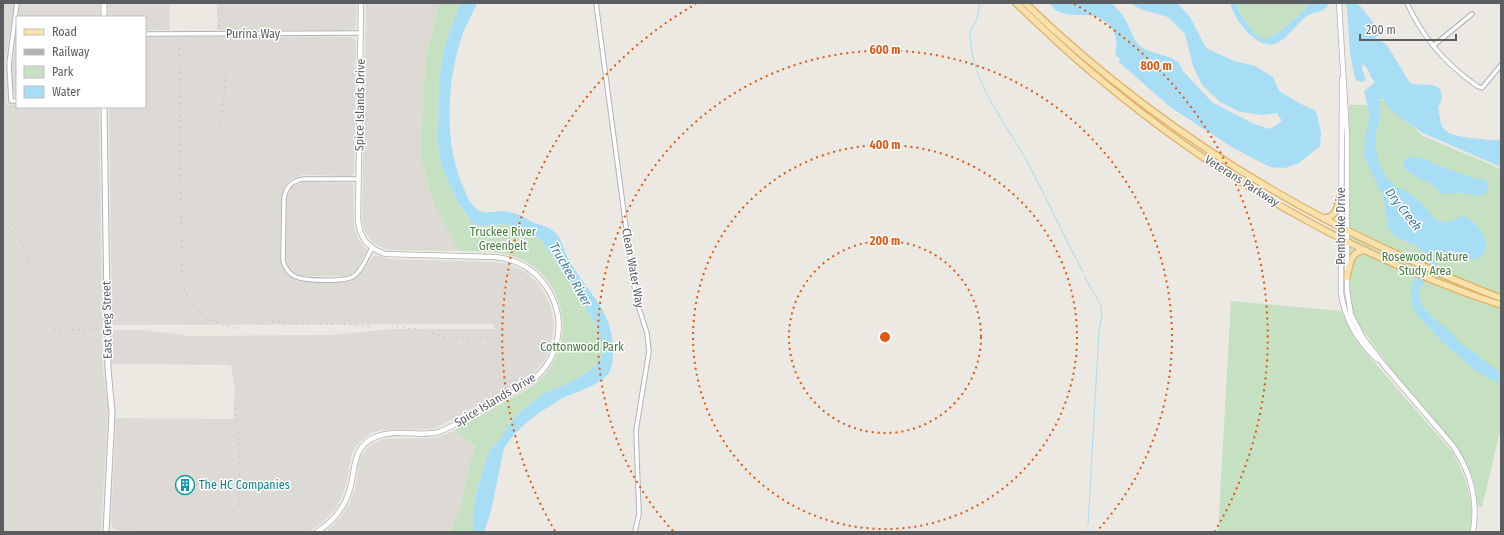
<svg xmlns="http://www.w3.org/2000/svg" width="1504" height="535" viewBox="0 0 1504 535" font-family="'Fira Sans Condensed',sans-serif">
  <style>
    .industrial { fill: #dddad6 }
    .green { fill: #c5e1c1 }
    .water { fill: #a7def6 }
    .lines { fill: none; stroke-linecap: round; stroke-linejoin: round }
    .stream { stroke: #a7def6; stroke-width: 1 }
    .minor-casing { stroke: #b0b3b6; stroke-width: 5.5 }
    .tertiary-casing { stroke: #b0b3b6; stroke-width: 6 }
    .secondary-casing { stroke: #b1b5b8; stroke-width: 7 }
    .primary-casing { stroke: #e3af64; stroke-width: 8 }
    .minor { stroke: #fff; stroke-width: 3.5 }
    .tertiary { stroke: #fff; stroke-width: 4.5 }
    .secondary { stroke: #fff; stroke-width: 5 }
    .primary { stroke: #f7e1ac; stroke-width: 5.5 }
    .rail { stroke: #b0b1b1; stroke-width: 1; stroke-dasharray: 1 5; stroke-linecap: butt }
    .ring { fill: none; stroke: #e15910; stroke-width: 2; stroke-dasharray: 2 4 }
    .labels { text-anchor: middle; stroke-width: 3; stroke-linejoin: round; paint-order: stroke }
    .street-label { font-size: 12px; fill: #5a5e61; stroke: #fff }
    .park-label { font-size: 12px; fill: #427f3c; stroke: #fff }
    .culture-label { font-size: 12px; fill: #0d838f; stroke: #fff; text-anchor: start }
    .water-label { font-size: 13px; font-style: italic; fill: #447b9e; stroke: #fff }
    .centre { fill: #e15910; stroke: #fff; stroke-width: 2 }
    .ring-label { font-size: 12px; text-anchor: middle; font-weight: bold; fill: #e15910; stroke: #fff; stroke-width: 3; stroke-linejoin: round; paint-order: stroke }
  </style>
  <rect width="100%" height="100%" fill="#ece8e2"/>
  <!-- industrial -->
  <g class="industrial">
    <polygon points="3,3 15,3 5,62 7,105 17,104 17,107 99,107 99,109 103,370 108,406 101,532 3,532"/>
    <polygon points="19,3 100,3 99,17 18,17"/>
    <polygon points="109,3 169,3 170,30 145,30 145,17 108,17"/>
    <polygon points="217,3 357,3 356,24 355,28 349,30 217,30"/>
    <polygon points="366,3 439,3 426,58 421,134 421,151 422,162 434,204 458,251 388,250 373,243 364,230 362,219"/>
    <polygon points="17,21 17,97 14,95 11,74"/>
    <polygon points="145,37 350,37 354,39 356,43 354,173 351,176 302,175 291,179 284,187 281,199 280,258 282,268 289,277 297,281 304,282 349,282 359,276 374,255 389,259 496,262 509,264 527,273 541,287 550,305 554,325 551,345 544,361 535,372 517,385 438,427 430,429 382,430 373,432 366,436 355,447 351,456 346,486 337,507 322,523 308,532 156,532 117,530 113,528 111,521 116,418 233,419 235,388 231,365 112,364 112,330 144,330 189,336 333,335 391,329 494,329 494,324 112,325 109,107 145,107"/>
    <polygon points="303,182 353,183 354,226 358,239 367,250 357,269 351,274 343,276 302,276 295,273 288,267 286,258 287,196 292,187"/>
    <polygon points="455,430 476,447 471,458 460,508 450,532 326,532 341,517 349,504 355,489 359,460 368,447 382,439 432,438 444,435"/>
  </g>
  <!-- green -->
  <g class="green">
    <path d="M439 3H460L445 46 439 79 438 141 439 154 442 167 456 199 469 220 478 226 506 224 533 234 542 241 596 324 600 337 603 353 595 366 588 372 567 384 544 393 519 413 510 423 508 429 502 437 489 451 475 497 473 532H450L460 508 471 458 476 447 455 430C471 421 486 412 502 403 518 395 533 388 545 374 577 338 564 276 518 258 499 250 478 252 458 251L434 204 422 162 421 151V134L426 58Z"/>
    <path d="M1237 3H1310C1303 11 1273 40 1264 39 1258 38 1253 32 1250 27 1244 20 1238 12 1237 3Z"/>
    <path d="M1382 99 1423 136 1501 169V427L1482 507 1478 506 1473 480 1468 466 1455 445 1396 376 1355 319C1344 288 1349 248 1350 215 1350 178 1349 142 1349 105H1371Z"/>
    <path d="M1231 301 1341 311 1355 340 1453 453C1466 477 1476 504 1469 532H1218Z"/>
  </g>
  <!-- water -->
  <g class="water">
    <path d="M460 3H477C472 15 465 26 461 39 447 82 444 141 462 184 466 193 470 207 480 211 487 214 494 211 501 211 508 211 518 214 524 217 527 218 529 221 532 222 538 225 546 225 552 230 559 235 561 240 564 249 566 256 570 262 574 268 591 296 612 312 613 348 613 355 613 364 610 371 603 385 574 392 561 399 538 413 519 425 504 448L491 511 484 532H473L475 497 489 451 502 437 507 429 510 423 519 413 544 393 567 384 588 372 595 366 603 353 600 337 596 324 542 241 533 234 506 224 478 226 472 223 456 199 442 167 439 154 438 141 439 79 445 46Z"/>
    <path d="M1049 3H1112C1116 8 1121 12 1124 18 1130 26 1132 38 1139 45 1152 57 1178 52 1183 71L1212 102 1254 124 1270 129 1282 121 1277 113 1263 115 1240 112 1220 102 1202 85 1193 66 1185 34 1168 17 1143 10 1129 3H1177L1190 17 1206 48 1234 61 1255 66 1273 77 1279 91 1299 103 1316 111 1321 133 1320 146 1299 163 1285 168 1270 167 1235 149 1170 107 1119 62 1120 59 1115 55C1116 49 1117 44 1116 39 1114 25 1100 15 1086 15 1076 15 1064 15 1055 10 1053 8 1051 5 1049 3Z"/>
    <path d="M1230 3H1237C1238 12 1244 20 1250 27 1253 32 1258 38 1264 39 1274 40 1303 11 1310 3H1329C1325 13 1315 11 1307 16 1296 24 1289 37 1277 43 1257 52 1234 19 1230 3Z"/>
    <path d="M1345 3H1356L1361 7 1379 30V34L1375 39 1384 43 1388 47 1410 83C1420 87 1442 79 1442 97 1441 101 1441 103 1438 106 1439 110 1439 114 1440 119 1442 136 1459 136 1472 138 1482 139 1491 141 1501 139V167L1423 133 1404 120 1392 111 1383 99H1379C1383 114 1379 118 1376 133 1373 150 1379 165 1388 180L1392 181 1394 186C1404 190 1413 195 1421 203 1431 211 1432 223 1448 222 1453 221 1458 217 1463 216 1475 219 1495 244 1481 256 1469 266 1457 249 1444 257 1434 264 1416 287 1420 300 1424 312 1437 321 1446 328 1452 333 1456 339 1461 344 1467 348 1473 351 1479 356 1487 362 1492 368 1501 372V384L1488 378 1475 370 1442 342 1417 315 1413 308 1411 299V287L1422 260 1423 252 1418 247 1394 236 1388 227 1384 198 1367 163 1364 155 1365 138 1369 120V112L1364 91 1375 82 1370 76V73L1363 63 1362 69 1366 80 1363 82 1357 81 1355 78 1350 54 1347 8Z"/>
    <path d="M1409 157 1422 158 1442 167 1477 179H1485C1486 182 1488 184 1488 187 1489 200 1469 194 1463 193 1456 192 1449 195 1442 193 1437 191 1435 186 1430 183 1427 181 1425 181 1422 180 1415 176 1410 173 1404 168V160Z"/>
  </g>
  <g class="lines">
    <!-- stream -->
    <g class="stream">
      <path d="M980 3C979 9 978 15 976 21 974 26 970 28 970 34 971 83 1006 123 1028 163 1047 199 1064 236 1083 272"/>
      <polyline points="1084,276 1101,305 1102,315 1099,331 1088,524"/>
      <polyline points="1088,529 1088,532"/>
    </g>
    <defs>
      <g id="minor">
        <polyline points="17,3 9,64 11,101 17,101"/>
        <polyline points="596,3 633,280 637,302 647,333 649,351 636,431 639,514 635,532"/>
        <path d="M1407 3C1422 37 1447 65 1477 86L1482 88 1501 65"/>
        <polyline points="145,34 361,33"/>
        <polyline points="1433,46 1472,14"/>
        <path d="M358 179H304C293 180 286 187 284 198L283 261C285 268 289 274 296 277 306 281 346 282 354 276 363 270 367 256 372 248"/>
      </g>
      <g id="tertiary">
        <path d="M1339 3 1347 137V290L1351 315 1363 338 1383 364 1453 446C1471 472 1478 501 1473 532"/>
        <path d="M1342 79 1341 293C1345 319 1357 341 1377 359"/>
        <path d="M317 532C331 523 342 511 348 495 357 472 349 446 378 436 397 429 420 437 439 432 456 425 472 415 488 406 503 397 521 390 535 378 559 357 566 321 550 293 538 271 518 259 494 257L385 254 374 249 365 241 360 231 358 220 361 3"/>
      </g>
      <g id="secondary">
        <polyline points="104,17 104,3"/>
        <polyline points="104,107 108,369 112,413 106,532"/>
      </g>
      <g id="primary">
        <path d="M1016 3C1043 29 1071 56 1101 80 1219 179 1355 257 1501 305"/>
        <path d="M1025 3C1137 111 1269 198 1412 261 1441 274 1471 287 1501 298"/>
        <path d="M1323 218C1337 218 1337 206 1341 194"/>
        <path d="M1347 277C1350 264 1350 252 1365 250"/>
      </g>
    </defs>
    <!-- minor casing -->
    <use href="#minor" class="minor-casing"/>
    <!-- tertiary casing -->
    <use href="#tertiary" class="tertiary-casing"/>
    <!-- secondary casing -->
    <use href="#secondary" class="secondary-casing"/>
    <!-- primary casing -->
    <use href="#primary" class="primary-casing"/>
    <!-- minor -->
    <use href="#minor" class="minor"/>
    <!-- tertiary -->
    <use href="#tertiary" class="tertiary"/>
    <!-- secondary -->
    <use href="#secondary" class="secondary"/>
    <!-- primary -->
    <use href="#primary" class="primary"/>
    <!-- rail -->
    <g class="rail">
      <polyline points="219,26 223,3"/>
      <path d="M179 43 182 282C189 310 211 326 240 328"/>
      <polyline points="220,123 225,89 226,61"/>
      <path d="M3 224C21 236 28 252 31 273"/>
      <polyline points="3,239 7,241"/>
      <polyline points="266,320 287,323 340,324 373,327"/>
      <polyline points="397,327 415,329 450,338 487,338"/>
      <polyline points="54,329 78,330 98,328"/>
      <polyline points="236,408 240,461 239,505"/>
    </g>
  </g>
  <!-- distance rings -->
  <g class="ring">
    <circle cx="885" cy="337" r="96"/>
    <circle cx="885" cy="337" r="192"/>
    <path d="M673 531A287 287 0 1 1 1097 531"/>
    <path d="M555 531A383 383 0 0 1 696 4M1074 4A383 383 0 0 1 1215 531"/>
  </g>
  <!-- icons -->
  <defs>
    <symbol id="building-ring" viewBox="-11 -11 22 22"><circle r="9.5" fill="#fff" stroke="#0f9aa8" stroke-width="1.5"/><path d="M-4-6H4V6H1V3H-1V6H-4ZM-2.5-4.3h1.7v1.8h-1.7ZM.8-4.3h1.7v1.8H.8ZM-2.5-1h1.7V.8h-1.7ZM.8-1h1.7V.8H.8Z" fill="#0f9aa8"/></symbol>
  </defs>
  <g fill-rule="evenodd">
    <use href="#building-ring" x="174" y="474" width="22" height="22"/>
  </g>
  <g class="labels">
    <!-- street labels -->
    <g class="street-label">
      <text x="253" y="38">Purina Way</text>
      <text transform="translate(360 105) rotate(-89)" y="4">Spice Islands Drive</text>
      <text transform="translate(1242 181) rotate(32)" y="4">Veterans Parkway</text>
      <text transform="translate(1341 226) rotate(-90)" y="4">Pembroke Drive</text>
      <text transform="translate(633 268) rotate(80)" y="4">Clean Water Way</text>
      <text transform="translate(107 320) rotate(-91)" y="4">East Greg Street</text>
      <text transform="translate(495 400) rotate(-31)" y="4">Spice Islands Drive</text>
    </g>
    <!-- park labels -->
    <g class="park-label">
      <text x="503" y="236">Truckee River<tspan x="503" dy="14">Greenbelt</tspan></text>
      <text x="1425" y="261">Rosewood Nature<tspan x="1425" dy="14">Study Area</tspan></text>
      <text x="582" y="351">Cottonwood Park</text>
    </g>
    <!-- culture labels -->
    <g class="culture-label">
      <text x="199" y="489">The HC Companies</text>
    </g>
    <!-- water labels -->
    <g class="water-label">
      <text transform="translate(1404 209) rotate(52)" y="5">Dry Creek</text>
      <text transform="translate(571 274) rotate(60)" y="5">Truckee River</text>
    </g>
  </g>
  <circle cx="885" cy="337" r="6" class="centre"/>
  <g class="ring-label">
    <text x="885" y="54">600 m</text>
    <text x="1156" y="70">800 m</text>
    <text x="885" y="149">400 m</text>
    <text x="885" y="245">200 m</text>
  </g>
  <!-- border -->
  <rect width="1504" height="535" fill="none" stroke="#5a5e61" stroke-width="8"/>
  <!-- legend -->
  <rect x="16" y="16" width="130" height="92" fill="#ffffff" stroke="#bdbfc0"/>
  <rect x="24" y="29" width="20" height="6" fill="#f7e1ac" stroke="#bdbfc0"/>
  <text x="52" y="36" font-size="12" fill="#5a5e61">Road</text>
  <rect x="24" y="49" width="20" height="6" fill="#b0b1b1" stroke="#bdbfc0"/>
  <text x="52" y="56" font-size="12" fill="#5a5e61">Railway</text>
  <rect x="24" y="66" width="20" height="12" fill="#c5e1c1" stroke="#bdbfc0"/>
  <text x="52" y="76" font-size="12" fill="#5a5e61">Park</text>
  <rect x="24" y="86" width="20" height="12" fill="#a7def6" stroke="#bdbfc0"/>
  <text x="52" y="96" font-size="12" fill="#5a5e61">Water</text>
  <!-- scale -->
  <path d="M1360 34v6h96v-6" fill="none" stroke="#5a5e61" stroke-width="2"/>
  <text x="1366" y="34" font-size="12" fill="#5a5e61" stroke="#ffffff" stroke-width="3" paint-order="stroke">200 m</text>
</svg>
